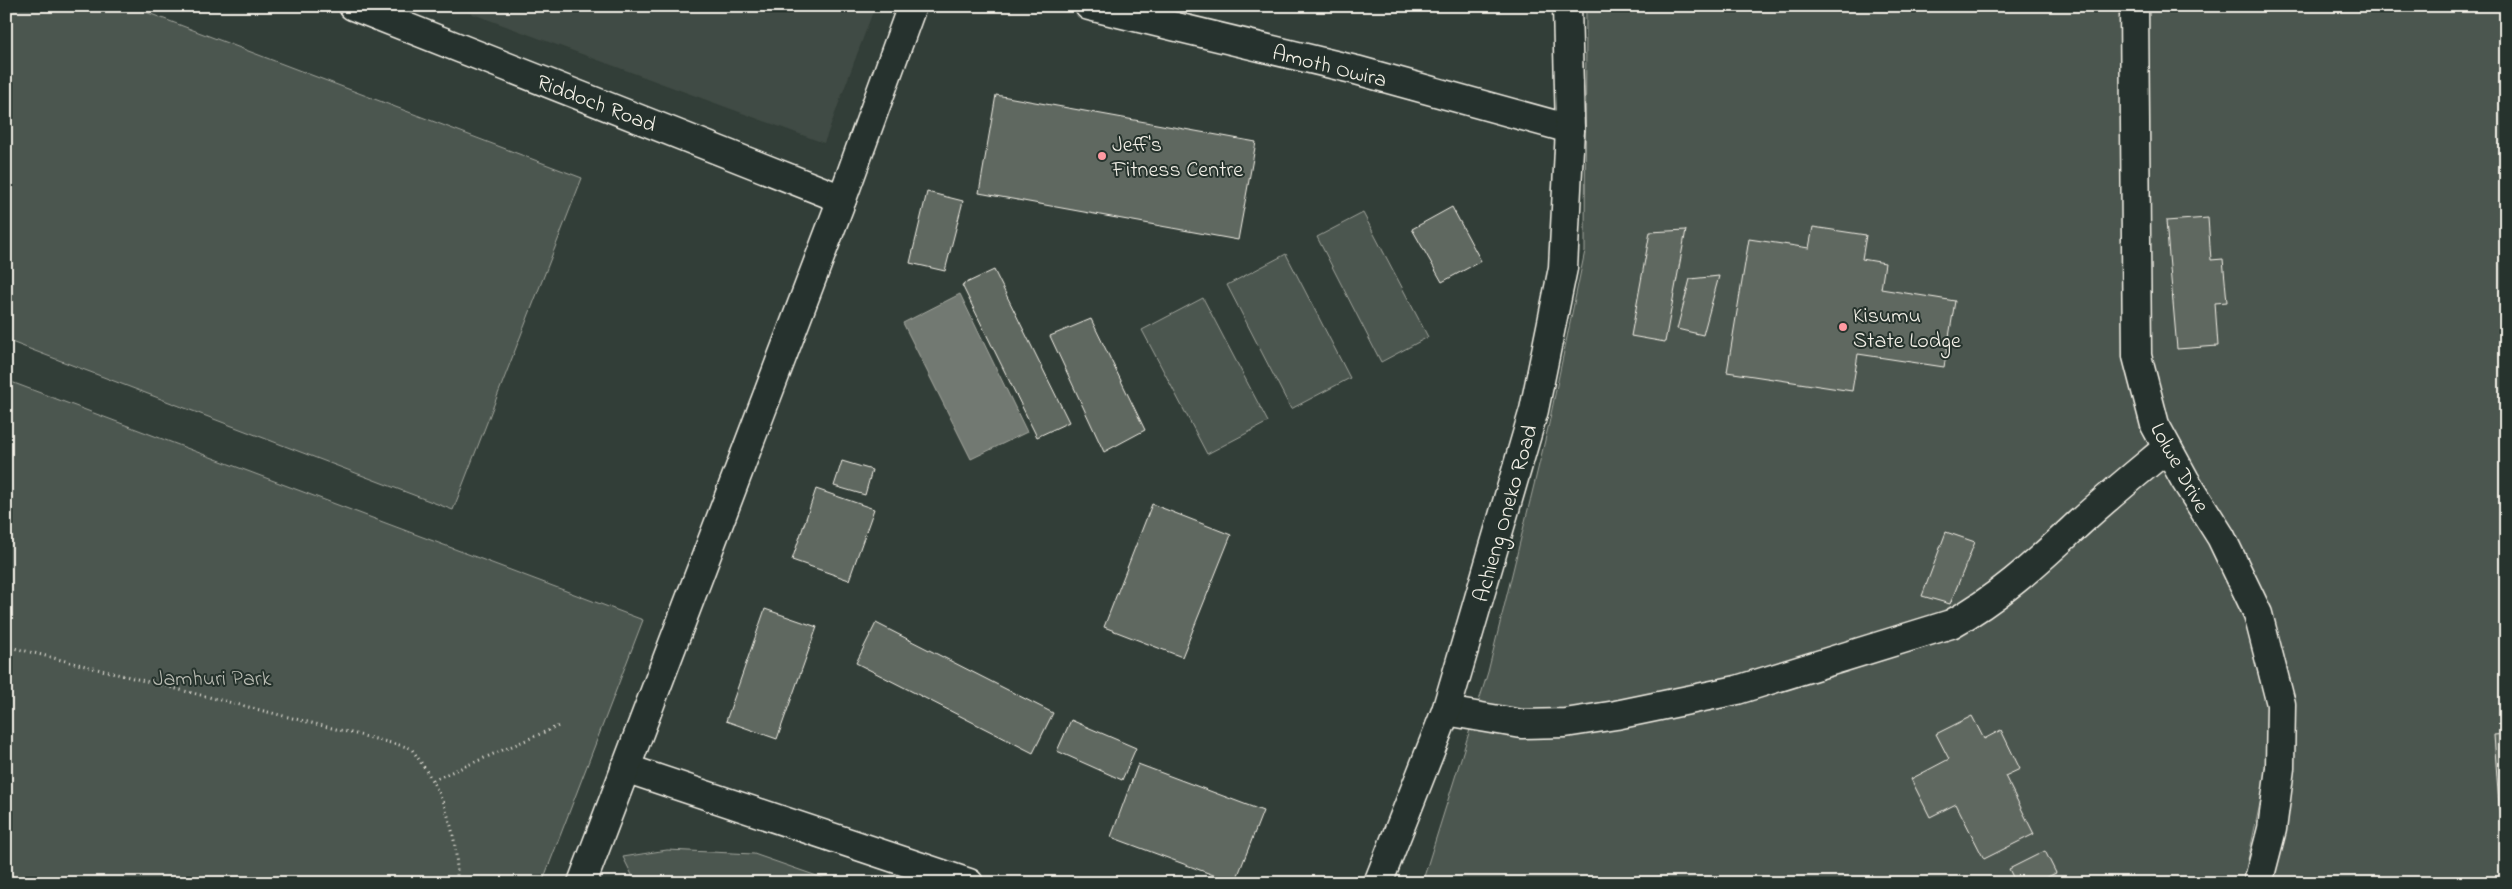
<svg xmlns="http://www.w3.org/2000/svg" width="2512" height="889" viewBox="0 0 2512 889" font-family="'Indie Flower',sans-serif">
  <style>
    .built { fill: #404b44 }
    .green { fill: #4c564f; stroke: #a0a49c }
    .water { fill: #727972; stroke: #a6a9a1 }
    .building { fill: #5f6861; stroke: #f4f1e8 }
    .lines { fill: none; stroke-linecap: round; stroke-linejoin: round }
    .street-casing { stroke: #f4f1e8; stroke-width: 31 }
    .secondary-casing { stroke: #f4f1e8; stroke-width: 31 }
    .path { stroke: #f4f1e8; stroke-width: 3; stroke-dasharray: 1 4; stroke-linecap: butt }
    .street { stroke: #26332d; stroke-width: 28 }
    .secondary { stroke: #26332d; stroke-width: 28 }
    .poi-dot { fill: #ff9aa2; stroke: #26332d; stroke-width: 2 }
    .labels { text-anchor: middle; stroke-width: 4; stroke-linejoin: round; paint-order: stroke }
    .street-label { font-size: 22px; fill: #f4f1e8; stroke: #26332d }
    .poi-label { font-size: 22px; fill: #f4f1e8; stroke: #26332d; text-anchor: start }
    .park-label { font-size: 22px; fill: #b9bbb2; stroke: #26332d }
  </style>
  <rect width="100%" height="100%" fill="#323e38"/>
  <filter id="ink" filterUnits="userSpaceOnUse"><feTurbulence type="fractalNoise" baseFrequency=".02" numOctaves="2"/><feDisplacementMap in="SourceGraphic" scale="10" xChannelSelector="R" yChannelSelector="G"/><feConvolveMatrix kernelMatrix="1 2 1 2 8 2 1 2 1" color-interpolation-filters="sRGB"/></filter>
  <g filter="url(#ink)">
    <!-- built -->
    <polygon class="built" points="451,6 875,6 824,143"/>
    <!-- green -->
    <g class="green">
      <polygon points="6,6 130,6 582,178 453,510 6,340"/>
      <polygon points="1586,6 2506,6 2506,883 2257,883 2279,714 2243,883 1422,883 1488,672 1548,428 1585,251"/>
      <polygon points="1363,213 1428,337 1381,362 1317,237"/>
      <polygon points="1286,254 1350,378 1291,409 1227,285"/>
      <polygon points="1203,298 1268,422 1207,454 1142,330"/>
      <polygon points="6,380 643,620 542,883 6,883"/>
      <polygon points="667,850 754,854 837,883 636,883 623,857"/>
    </g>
    <!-- water -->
    <polygon class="water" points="960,294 1027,432 971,459 903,323"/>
    <!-- building -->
    <g class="building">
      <polygon points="996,95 1256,142 1238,240 979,193"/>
      <polygon points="927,192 963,201 945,271 910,263"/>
      <polygon points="1452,207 1481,261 1442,282 1412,229"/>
      <polygon points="2208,218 2211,260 2223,259 2227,302 2215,303 2218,346 2177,349 2166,221"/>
      <polygon points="1813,227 1866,235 1862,259 1885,263 1881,289 1955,301 1944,367 1858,354 1852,391 1727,372 1749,239 1809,248"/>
      <polygon points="1686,230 1665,342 1631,336 1650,232"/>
      <polygon points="994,270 1069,422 1037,437 962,285"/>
      <polygon points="1719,276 1703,335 1677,329 1690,279"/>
      <polygon points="1091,319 1145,430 1104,452 1050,336"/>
      <polygon points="842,461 872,470 865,495 834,486"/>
      <polygon points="816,489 874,509 849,580 792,560"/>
      <polygon points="1152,504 1231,535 1182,657 1104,627"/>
      <polygon points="1946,532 1975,542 1950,604 1922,596"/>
      <polygon points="765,609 817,627 777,739 726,721"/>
      <polygon points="876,623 1053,713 1033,753 856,663"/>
      <polygon points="1972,716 1984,739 2001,730 2020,769 2005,776 2034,834 1984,859 1956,804 1930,817 1911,779 1949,759 1936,734"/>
      <polygon points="1071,720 1136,748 1122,780 1057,751"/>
      <polygon points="2506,734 2506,848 2502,848 2494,735"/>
      <polygon points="1138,764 1263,811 1235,883 1111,837"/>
      <polygon points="2045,851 2056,873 2035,883 2016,883 2009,869"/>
    </g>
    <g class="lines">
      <defs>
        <g id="street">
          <polyline points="353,6 842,199"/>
          <polyline points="1089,6 1356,70 1570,129"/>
          <polyline points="2134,6 2137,356 2155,425 2185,480 2221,537 2258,614 2281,704 2280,768 2272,829 2258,883"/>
          <path d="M1446 711 1522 724 1565 723 1616 715 1737 690 1951 624C1999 598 2037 562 2077 525 2106 498 2137 473 2167 448"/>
          <polyline points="625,768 969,883"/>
          <polyline points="582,883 842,199 912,6"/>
        </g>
        <polyline id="secondary" points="1378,883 1446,711 1534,410 1563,268 1570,129 1567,6"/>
      </defs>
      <!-- street casing -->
      <use href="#street" class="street-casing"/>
      <!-- secondary casing -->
      <use href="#secondary" class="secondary-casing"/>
      <!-- path -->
      <g class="path">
        <path d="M6 646 411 748C443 793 458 827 457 883"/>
        <polyline points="433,780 561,725"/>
      </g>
      <!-- street -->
      <use href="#street" class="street"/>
      <!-- secondary -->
      <use href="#secondary" class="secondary"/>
    </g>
  </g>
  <!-- markers -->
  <g class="poi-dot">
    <circle cx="1102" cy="156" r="5"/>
    <circle cx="1843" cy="327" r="5"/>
  </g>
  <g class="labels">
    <!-- street labels -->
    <g class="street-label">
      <text transform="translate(1330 65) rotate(14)" y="8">Amoth Owira</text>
      <text transform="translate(597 102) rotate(21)" y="8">Riddoch Road</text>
      <text transform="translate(2181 467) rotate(61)" y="8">Lolwe Drive</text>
      <text transform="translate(1504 513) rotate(-74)" y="8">Achieng Oneko Road</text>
    </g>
    <!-- poi labels -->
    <g class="poi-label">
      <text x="1112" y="151">Jeff's<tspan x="1112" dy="25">Fitness Centre</tspan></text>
      <text x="1853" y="322">Kisumu<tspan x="1853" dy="25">State Lodge</tspan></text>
    </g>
    <!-- park labels -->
    <g class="park-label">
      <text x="212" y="685">Jamhuri Park</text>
    </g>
  </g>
  <!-- margin -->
  <rect width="2512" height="889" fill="none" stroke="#26332d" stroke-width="25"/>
  <rect x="12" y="12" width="2487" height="864" fill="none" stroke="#f4f1e8" stroke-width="2" filter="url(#ink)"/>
</svg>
